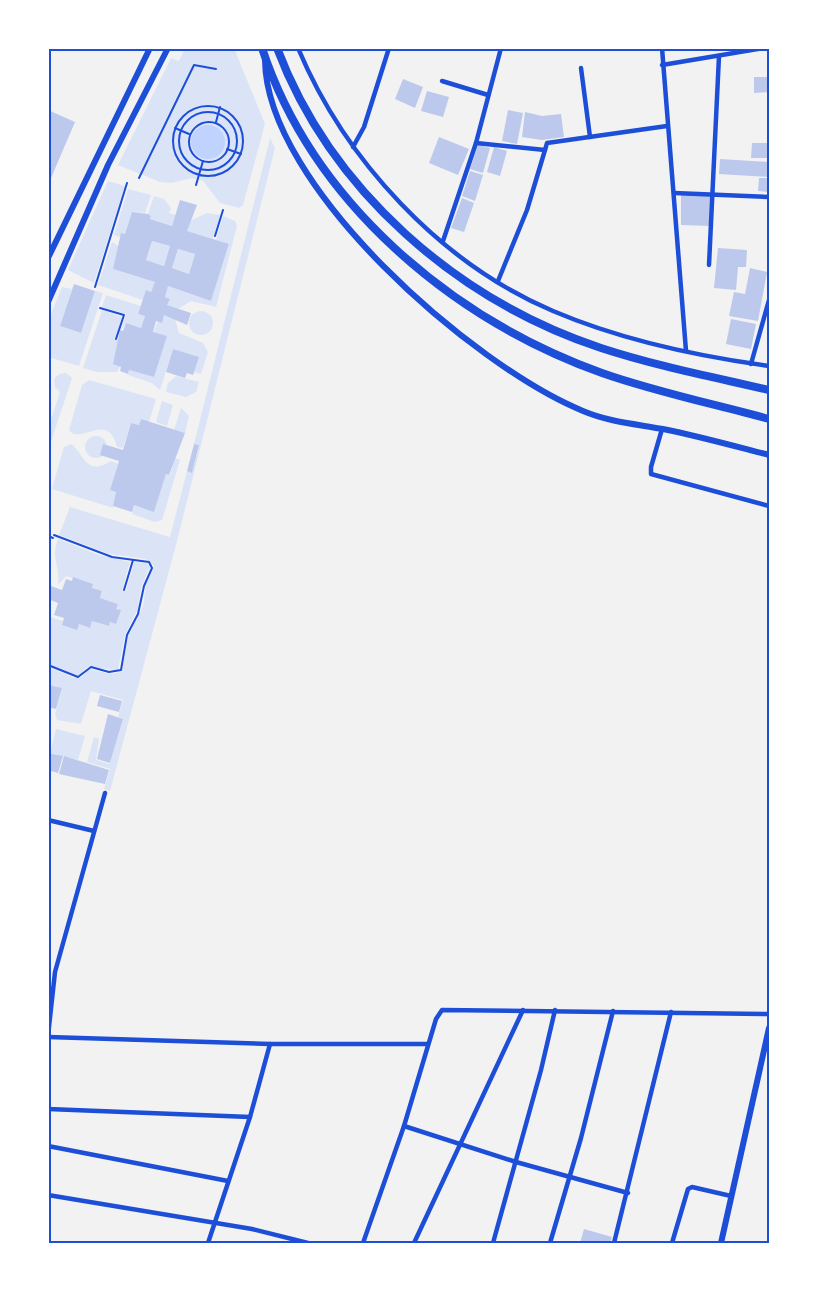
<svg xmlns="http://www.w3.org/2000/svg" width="817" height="1291" viewBox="0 0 817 1291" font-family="'Roboto Condensed',sans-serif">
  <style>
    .green { fill: #dbe4f7 }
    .water { fill: #bfd3fe }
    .building { fill: #bdc9ec; fill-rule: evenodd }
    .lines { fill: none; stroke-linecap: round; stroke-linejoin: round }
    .path { stroke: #1d4ed8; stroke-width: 2 }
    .minor { stroke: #1d4ed8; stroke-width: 4.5 }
    .tertiary { stroke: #1d4ed8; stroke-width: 6 }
    .primary { stroke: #1d4ed8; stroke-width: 8 }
    .neatline { fill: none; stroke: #1d4ed8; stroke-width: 2 }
  </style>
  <rect width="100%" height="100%" fill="#f2f2f2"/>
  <!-- green -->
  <g class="green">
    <polygon points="185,48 234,48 265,124 243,205 239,208 220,203 203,181 192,178 171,183 160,182 118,165 171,58 179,61"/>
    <polygon points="270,138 275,148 176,545 110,791 104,789 110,769 87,762 94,737 99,739 96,760 110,764 123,719 118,717 123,700 91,691 81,724 57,720 55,714 62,689 48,685 48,667 75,678 82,677 89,669 110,674 122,672 128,637 143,606 146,585 154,566 146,559 109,554 59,535 70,507 170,537 187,471 192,472 199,445 194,444"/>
    <polygon points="108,181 125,186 94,283 68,270"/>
    <polygon points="128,189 151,195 145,213 132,212 125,234 120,237 114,235"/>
    <polygon points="154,196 164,199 171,208 169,213 176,215 172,226 150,219 151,216 148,214"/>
    <polygon points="207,213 220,215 213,239 187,231 190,221"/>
    <polygon points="223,216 235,221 237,226 216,307 191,301 178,309 167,305 170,299 165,297 168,286 211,301 229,245 216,240"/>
    <polygon points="152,241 170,246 164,266 146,260"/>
    <polygon points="112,242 120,247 113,269 155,282 151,292 146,291 143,300 98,285"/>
    <polygon points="178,249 195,254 189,274 172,268"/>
    <polygon points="62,287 72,289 60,326 81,333 95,291 103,293 79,366 48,357 48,322"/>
    <polygon points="106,295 141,306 138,314 145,316 141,328 126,323 121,331 126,314 102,307"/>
    <polygon points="102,310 122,317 115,339 120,341 113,363 120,366 117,372 97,372 83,368"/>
    <circle cx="201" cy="323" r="12"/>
    <path d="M164 315 175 319 179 333 203 343 208 352 201 374 194 372 198 357 173 349 160 390 152 383 128 375 129 370 154 377C153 357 147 329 164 315Z"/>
    <polygon points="66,373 72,378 48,451 48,429 60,392 55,387 54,379 59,374"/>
    <polygon points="176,376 199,382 196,392 186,397 166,392 168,383"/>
    <path d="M89 380 156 399 149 422 139 425 131 423 123 448 117 447C109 415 90 437 73 434L69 430 82 385Z"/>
    <polygon points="162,401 173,405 167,426 156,422"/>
    <polygon points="181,408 189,416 185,433 174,430"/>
    <circle cx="96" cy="447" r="11"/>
    <path d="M71 444C85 454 85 477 111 461L118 464 110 490 116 492 113 508 52 489 64 447Z"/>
    <polygon points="175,458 180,460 162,520 155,522 132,514 134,505 154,511 166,474 170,475"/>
    <path d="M58 539 99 555 130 562 122 591H126L134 562 146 563 150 566 141 588 138 609 125 635 118 670 87 667 78 676 48 664V612L50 617 63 621 62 625 76 629 79 624 90 628 92 621 108 626 120 610 116 609 118 604 100 598 102 592 92 588 93 584 66 576 58 585C61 565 50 560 58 539Z"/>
    <polygon points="56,729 85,736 78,760 50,753"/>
  </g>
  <!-- water -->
  <circle class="water" cx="208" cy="142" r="17"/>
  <!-- building -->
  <g class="building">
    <polygon points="754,77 769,77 769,92 754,93"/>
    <polygon points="403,79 423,87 415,108 395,99"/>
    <polygon points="427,91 449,97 443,117 421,111"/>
    <polygon points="48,110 75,122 48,185"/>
    <polygon points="508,110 523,113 517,144 502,141"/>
    <polygon points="525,112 542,116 561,114 564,137 542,140 522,137"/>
    <polygon points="439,137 469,149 458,175 429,163"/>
    <polygon points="752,143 769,143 769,158 751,158"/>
    <polygon points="478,145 490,148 483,173 470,169"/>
    <polygon points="494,147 507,151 500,176 487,172"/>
    <polygon points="720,159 769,162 769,177 719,174"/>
    <polygon points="470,171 483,175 475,201 462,196"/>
    <polygon points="759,178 769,178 769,192 758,191"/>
    <polygon points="681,195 710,195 710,226 681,225"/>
    <polygon points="462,198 474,203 464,232 451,228"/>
    <path d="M180 200 197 205 187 231 229 244 211 301 168 286 165 297 170 299 167 305 191 313 187 325 164 315 162 323 156 321 153 332 167 336 154 377 129 370 128 374 120 371 121 367 113 364 120 330 123 331 126 323 141 328 145 316 138 314 146 290 151 292 155 282 113 269 121 233 125 234 132 212 148 214 151 216 150 219 172 226ZM152 241 170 246 164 266 146 260ZM178 249 195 254 189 274 172 268Z"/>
    <polygon points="718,248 747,250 746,267 738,267 736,290 714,288"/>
    <polygon points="750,268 767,272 758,321 729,316 734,292 745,294"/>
    <polygon points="74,284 95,291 81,333 60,326"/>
    <polygon points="731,319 756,324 751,349 726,344"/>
    <polygon points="173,349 199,357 193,375 187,373 185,378 166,372"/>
    <polygon points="141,419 185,433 169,475 166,474 154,512 134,505 132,512 113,506 116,492 110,490 119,461 100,455 103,444 123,450 131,423 139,425"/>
    <polygon points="194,444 199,445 192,473 187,471"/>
    <polygon points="73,577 93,584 92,588 102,591 100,598 118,604 116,609 121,610 116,624 110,622 109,626 92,621 90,628 79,624 77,630 62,625 64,618 54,615 58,603 48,599 48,585 62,590 66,579 72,581"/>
    <polygon points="48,685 62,688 56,709 48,707"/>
    <polygon points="100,695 122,701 119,712 97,706"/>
    <polygon points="108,714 123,719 110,763 97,759"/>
    <polygon points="48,753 63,756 58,773 48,770"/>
    <polygon points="64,756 109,770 105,784 59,774"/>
    <polygon points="584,1229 612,1237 610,1243 580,1243"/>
  </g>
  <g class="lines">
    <!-- path -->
    <g class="path">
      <circle cx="208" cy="141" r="35"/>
      <circle cx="208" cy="141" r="29"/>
      <polyline points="216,122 220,107"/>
      <circle cx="209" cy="142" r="20"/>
      <polyline points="175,128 189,134"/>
      <polyline points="227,149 241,154"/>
      <polyline points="139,178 194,65 216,69"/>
      <polyline points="196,185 203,161"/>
      <polyline points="215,236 223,210"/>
      <polyline points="95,287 127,183"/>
      <polyline points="100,308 124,315 116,339"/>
      <polyline points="48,536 53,538"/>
      <polyline points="124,590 133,560"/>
      <polyline points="48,665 78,677 91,667 109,672 121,670 127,635 138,614 144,586 152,568 149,562 112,557 54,535"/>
    </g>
    <!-- minor -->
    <g class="minor">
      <path d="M298 48C345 160 440 263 553 311 621 340 696 356 769 366"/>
      <polyline points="662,48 686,351"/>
      <polyline points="662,65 764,48"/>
      <polyline points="581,68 590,137"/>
      <polyline points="442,81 488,95"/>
      <polyline points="476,143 545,150 547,143 667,126"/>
      <polyline points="353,147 364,127 389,48"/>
      <polyline points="674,193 769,197"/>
      <polyline points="443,241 476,143 501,48"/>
      <polyline points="709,265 719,56"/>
      <polyline points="498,281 527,210 545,150"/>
      <polyline points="751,364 769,300"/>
      <polyline points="662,429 651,467 651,474 769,506"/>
      <polyline points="48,820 94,831"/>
      <polyline points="48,1036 55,972 105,793"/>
      <polyline points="48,1037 270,1044 428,1044"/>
      <polyline points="48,1109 250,1117"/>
      <polyline points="404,1126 516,1162 628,1193"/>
      <polyline points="48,1146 228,1181"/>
      <polyline points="48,1195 252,1229 308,1243"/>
      <polyline points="208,1243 250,1117 270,1044"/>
      <polyline points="363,1243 404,1126 436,1019 442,1010 769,1014"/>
      <polyline points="414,1243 523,1010"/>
      <polyline points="493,1243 541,1070 555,1010"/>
      <polyline points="550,1243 581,1138 613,1011"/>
      <polyline points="614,1243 671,1012"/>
      <polyline points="672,1243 688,1189 692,1187 731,1196"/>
    </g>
    <!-- tertiary -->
    <g class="tertiary">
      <path d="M265 60C266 186 473 366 583 411 609 422 636 424 663 429 698 436 734 446 769 455"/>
      <polyline points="48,258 150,48"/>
      <polyline points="48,302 108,165 168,48"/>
      <polyline points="721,1243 769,1028"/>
    </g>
    <!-- primary -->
    <g class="primary">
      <path d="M262 48C313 203 452 319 602 373 656 392 714 404 769 419"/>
      <path d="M277 48C331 191 457 300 601 348 656 366 713 377 769 390"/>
    </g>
  </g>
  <!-- border -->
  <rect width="817" height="1291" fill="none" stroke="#ffffff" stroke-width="99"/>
  <rect x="50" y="50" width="718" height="1192" class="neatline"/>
</svg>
